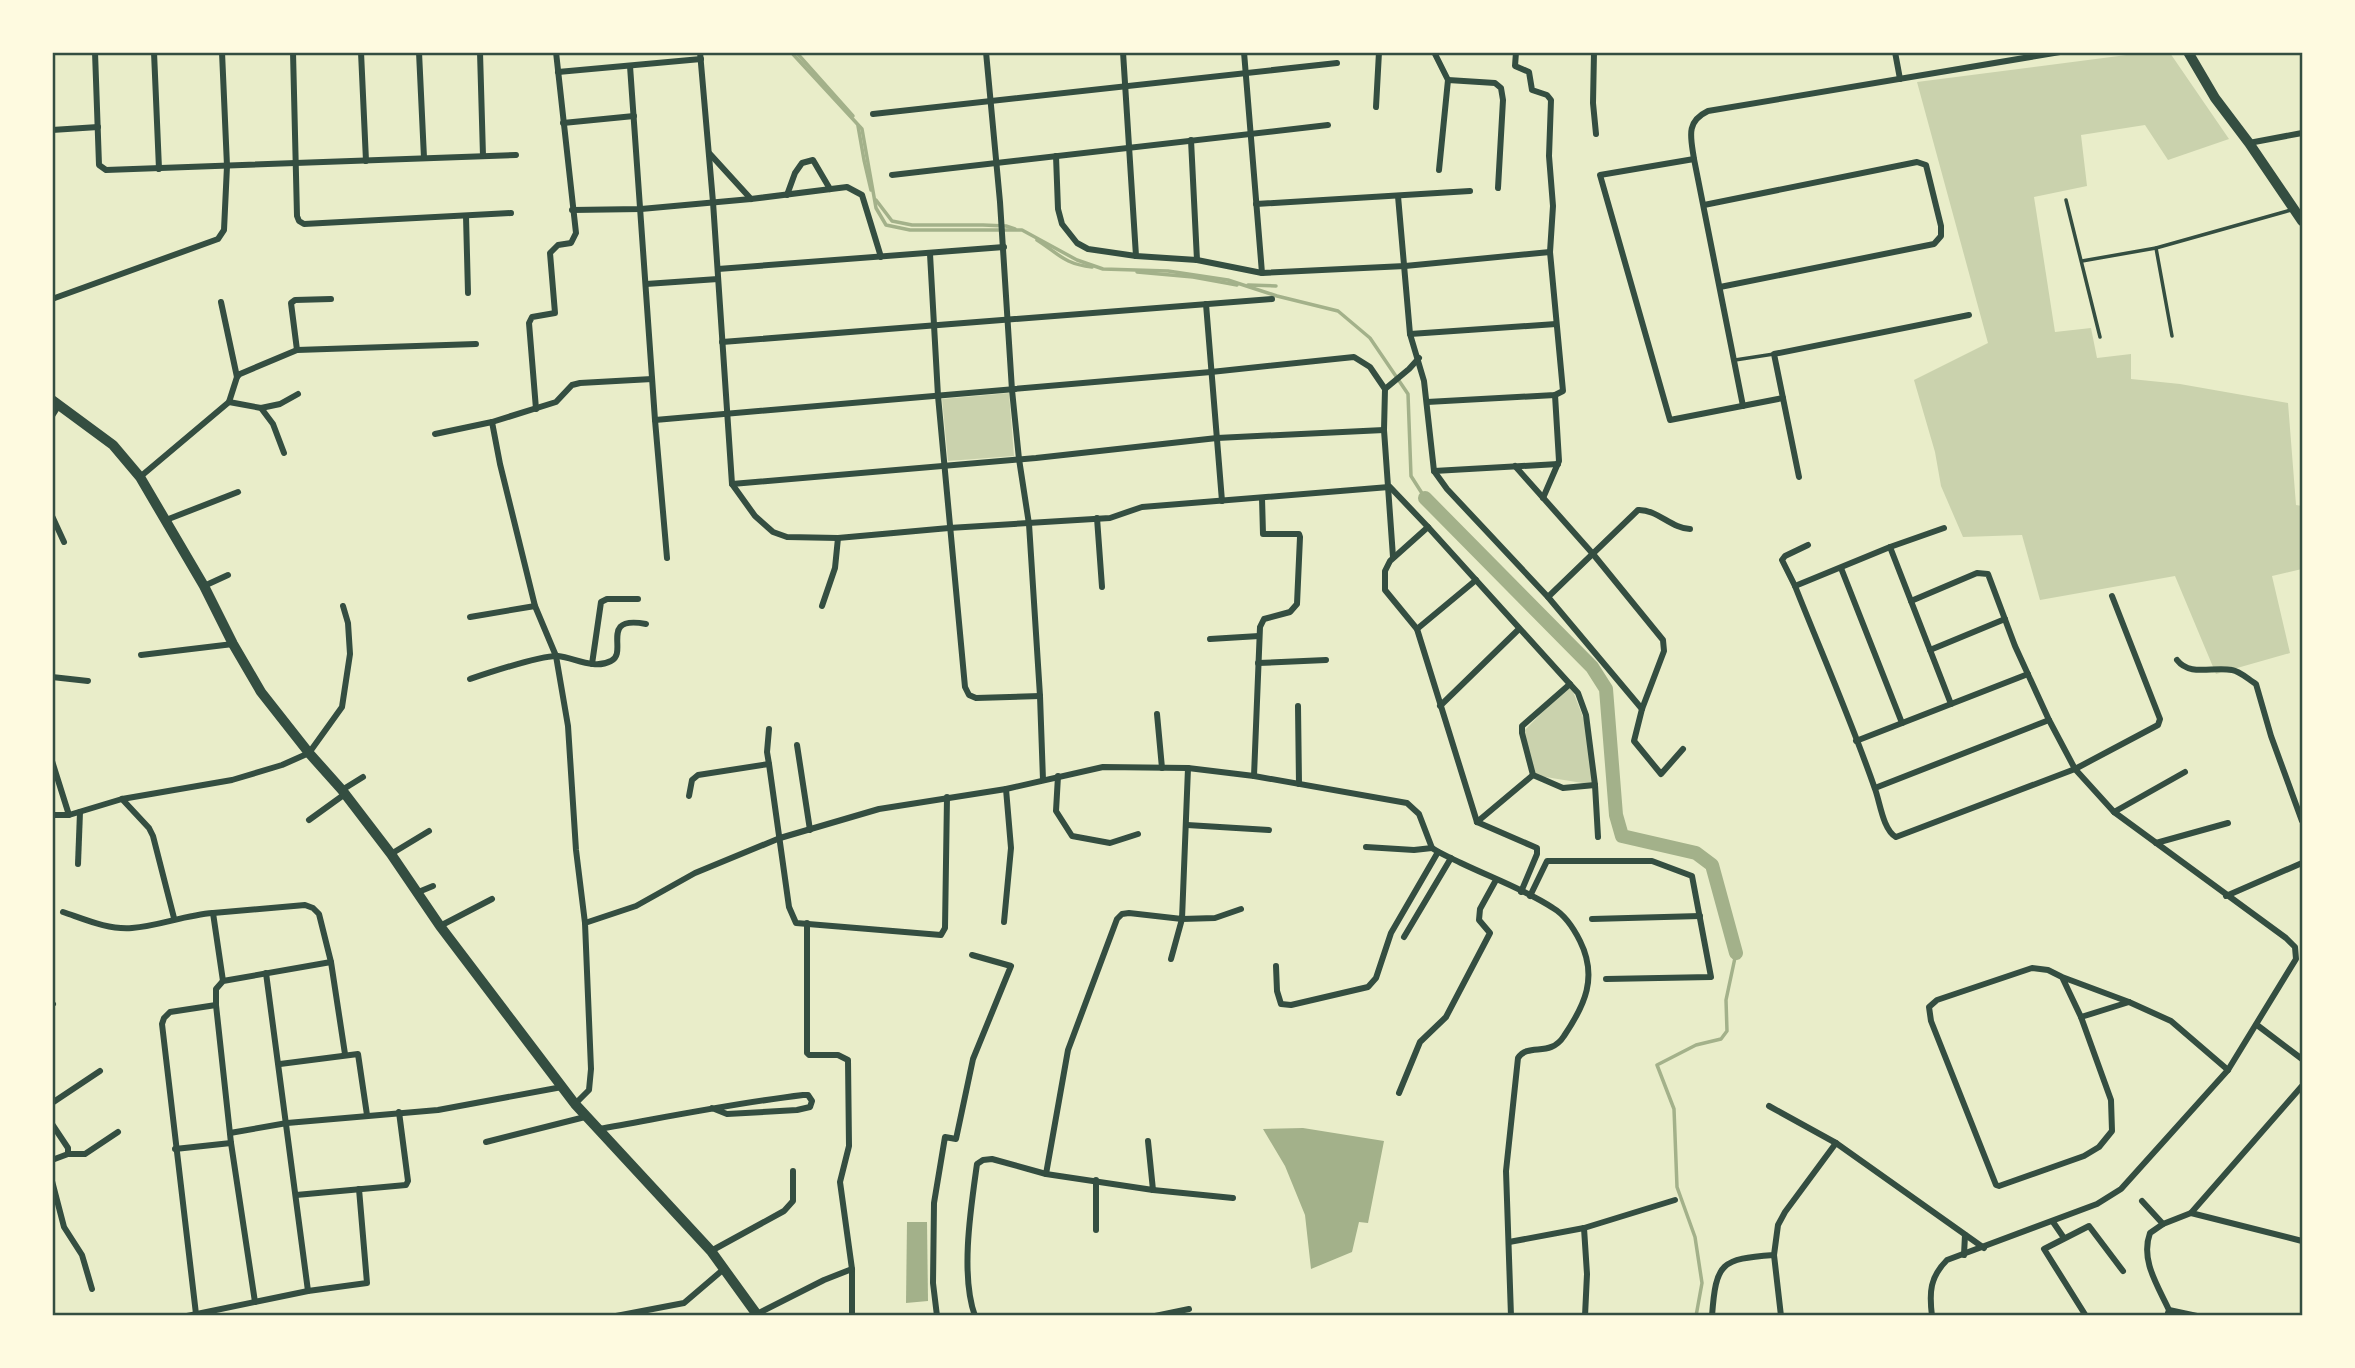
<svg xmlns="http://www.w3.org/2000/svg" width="2355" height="1368" viewBox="0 0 2355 1368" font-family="Quicksand,sans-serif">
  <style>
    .green { fill: #cad2ad }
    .water { fill: #a3b18a }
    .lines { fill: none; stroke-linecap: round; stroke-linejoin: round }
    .stream { stroke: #a3b18a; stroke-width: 3.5 }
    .canal { stroke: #a3b18a; stroke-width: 14 }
    .service { stroke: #344e41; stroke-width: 3.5 }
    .minor { stroke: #344e41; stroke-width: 6 }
    .secondary { stroke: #344e41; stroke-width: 10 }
    .neatline { fill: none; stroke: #344e41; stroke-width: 2.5 }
  </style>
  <rect width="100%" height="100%" fill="#e9edc9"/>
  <!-- green -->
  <g class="green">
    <polygon points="2142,53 2170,53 2229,139 2168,160 2145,125 2081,135 2087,186 2034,197 2055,332 2091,328 2097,358 2131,354 2131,379 2180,384 2288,403 2296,505 2302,506 2302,569 2272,576 2290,653 2216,674 2175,576 2040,600 2022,535 1963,537 1941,486 1935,452 1914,380 1988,343 1917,82"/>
    <polygon points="1009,393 1014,456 948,461 942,399"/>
    <polygon points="1570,684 1587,727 1595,785 1533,775 1522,733"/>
  </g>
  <!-- water -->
  <g class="water">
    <polygon points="1303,1128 1384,1141 1368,1223 1359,1222 1352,1252 1311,1269 1305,1215 1285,1166 1263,1129"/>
    <polygon points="907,1222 927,1222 928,1301 906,1303"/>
  </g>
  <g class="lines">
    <!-- stream -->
    <g class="stream">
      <polyline points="791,52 862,129 876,208 886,225 910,230 1022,230 1077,260 1103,269 1168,271 1228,280 1277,296 1338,311 1370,338 1408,394 1411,476 1425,498"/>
      <polyline points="796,52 853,116"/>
      <polyline points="858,126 864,160 871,190"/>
      <polyline points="876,200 892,221 912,225 983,225 1006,226 1015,229"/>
      <path d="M1037 240C1059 254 1064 264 1092 267"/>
      <polyline points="1137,272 1193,277 1237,285"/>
      <polyline points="1248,285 1276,286"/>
      <polyline points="1696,1316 1702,1283 1695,1237 1677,1187 1674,1109 1657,1065 1696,1045 1721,1039 1727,1031 1726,1000 1736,953"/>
    </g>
    <!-- canal -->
    <polyline class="canal" points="1425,498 1592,667 1606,689 1616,815 1622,836 1696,853 1712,865 1736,953"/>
    <!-- service -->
    <g class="service">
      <polyline points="2066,200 2100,337"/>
      <polyline points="2156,248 2172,336"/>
      <polyline points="2082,261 2156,248 2291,210"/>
      <polyline points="1735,360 1774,354"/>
    </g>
    <!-- minor -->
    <g class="minor">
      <polyline points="95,52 99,165 106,170 516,155"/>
      <polyline points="154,52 159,169"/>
      <polyline points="293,52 297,216 299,221 304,224 511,213"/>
      <polyline points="361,52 366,161"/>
      <polyline points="419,52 424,158"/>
      <polyline points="480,52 483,156"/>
      <polyline points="700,52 713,202 732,484 755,516 773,532 787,537 838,538 949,528 1110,518 1142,507 1389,487"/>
      <polyline points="986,52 1000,202 1012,390 1019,459 1029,524 1040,696 1043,780"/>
      <polyline points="1123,52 1136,256"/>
      <polyline points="1244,52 1262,273"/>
      <polyline points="1434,52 1448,80 1439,170"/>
      <polyline points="1594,52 1593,103 1596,134"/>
      <polyline points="1895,52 1900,79"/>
      <polyline points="630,66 655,420 667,558"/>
      <polyline points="558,72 701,59"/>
      <polyline points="1448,80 1495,83 1501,88 1503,100 1498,188"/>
      <polyline points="1376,107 1379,52"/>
      <polyline points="873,114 1337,63"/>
      <polyline points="563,123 634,116"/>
      <polyline points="52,130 98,127"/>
      <polyline points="1191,140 1197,260"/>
      <polyline points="2249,143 2302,133"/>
      <polyline points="710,154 751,199"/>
      <polyline points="1056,156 1058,209 1062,224 1077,243 1088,249 1136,256 1197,260 1262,273 1405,266 1550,252"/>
      <polyline points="1694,159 1600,175 1670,420 1783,398"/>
      <polyline points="892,175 1328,125"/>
      <polyline points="787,195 795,173 802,163 813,160 830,189"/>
      <polyline points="1398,196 1410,334 1424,381 1434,471 1447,489 1548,597 1642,709"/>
      <polyline points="1256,204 1470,191"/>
      <polyline points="1704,205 1917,162 1926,165 1941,226 1941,236 1934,244 1720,287"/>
      <polyline points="572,210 641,209 751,199 847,187 862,195 881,257"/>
      <polyline points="466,216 468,293"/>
      <polyline points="930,254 938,396 965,687 969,695 976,698 1040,696"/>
      <polyline points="718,269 1004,247"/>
      <polyline points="646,284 718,279"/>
      <polyline points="52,299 218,239 224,230 227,166 222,52"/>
      <polyline points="221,302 237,377"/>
      <polyline points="1206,304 1222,501"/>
      <polyline points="1410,334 1556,324"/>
      <polyline points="722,342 1272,299"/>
      <polyline points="297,350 291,303 295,300 331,299"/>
      <polyline points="1385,389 1409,369 1419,358"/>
      <polyline points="229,402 261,408 273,424 284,453"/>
      <polyline points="1427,402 1555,395 1563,391 1550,252 1553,206 1549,156 1551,100 1547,95 1532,90 1529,72 1515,66 1516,52"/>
      <path d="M1743 406 1694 159C1691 138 1685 122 1708 111L2060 52"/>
      <polyline points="261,408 280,404 298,394"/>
      <polyline points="536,409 529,323 532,317 555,313 550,253 558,245 571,243 576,233 556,52"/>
      <polyline points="52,416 59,405"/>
      <polyline points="655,420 1211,372 1354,357 1370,367 1385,389 1384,430 1393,557"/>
      <polyline points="492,422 500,464 535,606 556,656 568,726 576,850 585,923"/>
      <polyline points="435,434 492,422 556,402 572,385 580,383 652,379"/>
      <polyline points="1515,466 1593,554 1663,640 1664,651 1642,709 1634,741 1661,774 1683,749"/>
      <polyline points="1434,471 1558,464"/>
      <polyline points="140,477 229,402 237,377 240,374 297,350 476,344"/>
      <polyline points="1799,477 1774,354 1969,315"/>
      <polyline points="732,484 1036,458 1217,438 1384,430"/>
      <polyline points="1390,487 1428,527 1578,693 1586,715 1595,785 1598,837"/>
      <polyline points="1543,498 1559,461 1555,395"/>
      <polyline points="52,516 64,542"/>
      <polyline points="1097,518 1102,587"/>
      <polyline points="166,520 238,492"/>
      <polyline points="1428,527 1390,561 1385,571 1385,590 1417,629 1477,822"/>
      <path d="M1808 545 1785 556 1782 560 1795 586C1822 654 1851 720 1875 789 1880 802 1883 830 1896 837L2075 769 2158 725 2160 719 2112 596"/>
      <polyline points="1890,547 1951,704"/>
      <polyline points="1841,568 1902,723"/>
      <polyline points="204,586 228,575"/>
      <polyline points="1795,586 1890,547 1944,528"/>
      <path d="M1548 597 1638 510C1657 509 1672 529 1690 529"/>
      <path d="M1911 601 1977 573 1988 574 2015 646 2049 720 2075 769 2114 812 2286 938 2295 947 2296 959 2228 1070 2121 1189 2097 1204 1947 1260C1930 1277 1929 1292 1932 1316"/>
      <polyline points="822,606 835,568 838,538"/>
      <polyline points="470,617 535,606"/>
      <polyline points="1417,629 1476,580"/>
      <polyline points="1210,639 1259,636"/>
      <polyline points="1930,650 2005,619"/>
      <polyline points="141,655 233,644"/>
      <path d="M2177 660C2190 677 2213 666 2232 670 2240 671 2249 680 2256 684L2271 736 2302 821"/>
      <polyline points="1258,663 1326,660"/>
      <polyline points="592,664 601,602 607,599 638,599"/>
      <polyline points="52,677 88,681"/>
      <path d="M470 679C488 673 541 655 558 656 575 658 594 670 611 661 629 653 598 615 646 624"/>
      <polyline points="1570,684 1522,726 1522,733 1533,775 1563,788 1595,785"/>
      <polyline points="1298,706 1299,784"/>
      <polyline points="1440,706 1519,629"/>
      <polyline points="1157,714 1162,768"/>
      <polyline points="769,729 767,752 769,764 789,907 796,923 941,935 945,928 947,797"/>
      <polyline points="1856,741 2028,674"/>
      <polyline points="797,745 810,830"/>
      <polyline points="52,761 69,815"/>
      <polyline points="1058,776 1056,811 1072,836 1110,843 1138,834"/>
      <polyline points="1254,776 1260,627 1264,619 1290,612 1297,604 1300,537 1299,534 1263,534 1262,498"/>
      <polyline points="1875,788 2049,720"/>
      <polyline points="342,790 363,777"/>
      <polyline points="689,796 692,780 698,775 769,764"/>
      <polyline points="122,799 149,828 153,836 174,918"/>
      <polyline points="2114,812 2185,772"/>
      <polyline points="52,815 69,815 122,799 232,780 282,765 309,753 342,707 350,654 348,623 343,606"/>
      <polyline points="309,820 345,794"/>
      <polyline points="1477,822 1537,848 1537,854 1521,892"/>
      <polyline points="1477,822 1533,775"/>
      <polyline points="1187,825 1269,830"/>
      <polyline points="2156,843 2228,823"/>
      <polyline points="1366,847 1414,850 1432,848"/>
      <polyline points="391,854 429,831"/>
      <polyline points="78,864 80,812"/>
      <polyline points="416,893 433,886"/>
      <polyline points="1530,896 1547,861 1652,861 1692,876 1711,977 1606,979"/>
      <polyline points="2226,896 2302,863"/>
      <path d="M63 912C84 919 108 930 132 928 159 926 185 915 213 913"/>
      <polyline points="1592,919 1700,916"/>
      <polyline points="1004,922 1011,848 1006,789"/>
      <polyline points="807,923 807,1053 809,1055 838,1055 848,1060 849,1146 840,1182 852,1269 852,1316"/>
      <polyline points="440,926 492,899"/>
      <polyline points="1404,937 1451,858"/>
      <polyline points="1171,959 1182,919 1215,918 1241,909"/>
      <polyline points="1276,966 1277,991 1281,1004 1291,1005 1368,987 1376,978 1391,933 1438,852"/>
      <polyline points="266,973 308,1291"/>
      <polyline points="2062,977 2048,970 2032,968 1937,1000 1929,1007 1931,1021 1996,1185 1999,1186 2084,1156 2099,1147 2112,1131 2111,1100 2081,1017 2062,977 2129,1002 2171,1021 2228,1070"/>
      <polyline points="223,981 213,913 305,905 313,908 319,914 331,962 345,1054"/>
      <polyline points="52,1003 53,1004"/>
      <polyline points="2081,1017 2129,1002"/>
      <polyline points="2257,1025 2302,1059"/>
      <polyline points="280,1064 358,1054 367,1115"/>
      <polyline points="1399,1093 1420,1042 1446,1017 1490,933 1479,920 1480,909 1496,880"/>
      <polyline points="52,1103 100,1071"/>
      <path d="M575 1104 589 1090 591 1069 585 923 636 906 695 873 780 838 879 809 1006 789 1103 767 1188 768 1254 776 1407 803 1419 814 1432 848C1441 854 1451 858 1461 863 1490 877 1526 890 1553 908 1565 915 1574 929 1580 941 1598 977 1585 1005 1564 1036 1550 1058 1529 1042 1518 1058L1506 1171 1511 1316"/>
      <polyline points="1769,1106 1836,1143"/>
      <polyline points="52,1124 68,1148 68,1154"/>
      <path d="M599 1129C667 1117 735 1103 803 1095H808L812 1101 810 1107 797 1110 727 1114 712 1108"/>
      <polyline points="230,1133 287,1123 438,1110 562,1087"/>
      <polyline points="486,1142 585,1117"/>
      <polyline points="175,1149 231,1143"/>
      <polyline points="52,1160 68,1154 85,1154 118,1132"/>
      <polyline points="1046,1174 1068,1050 1117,919 1122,914 1129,913 1182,919 1188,768"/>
      <polyline points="52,1181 64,1227 82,1255 92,1289"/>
      <polyline points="1153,1190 1233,1198"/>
      <polyline points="296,1195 406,1185 408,1181 399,1112"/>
      <polyline points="2142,1201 2163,1224"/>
      <polyline points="2191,1213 2302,1241"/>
      <polyline points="2053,1222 2064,1238"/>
      <polyline points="1584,1228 1587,1274 1585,1316"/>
      <polyline points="1096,1230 1096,1180"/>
      <polyline points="1509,1242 1584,1228 1675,1200"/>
      <polyline points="711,1251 784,1211 793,1201 793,1171"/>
      <polyline points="1774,1255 1781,1316"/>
      <polyline points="1964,1255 1965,1235"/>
      <polyline points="255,1302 231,1143 216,1005 216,989 223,981 331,962"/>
      <polyline points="2169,1310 2197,1316"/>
      <polyline points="196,1314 162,1024 164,1018 170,1012 216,1005"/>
      <polyline points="757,1314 824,1280 852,1269"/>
      <polyline points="187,1316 308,1291 367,1283 359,1189"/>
      <polyline points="616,1316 684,1303 725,1268"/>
      <polyline points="937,1316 933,1283 934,1203 945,1137 956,1139 973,1059 1011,966 972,955"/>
      <path d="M975 1316C960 1275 971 1207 977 1164L983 1160 992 1159 1046 1174 1153 1190 1148 1141"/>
      <polyline points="1155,1316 1189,1309"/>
      <path d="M1712 1316C1716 1262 1721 1259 1774 1255L1778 1225 1785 1212 1836 1143 1984 1248"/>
      <polyline points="2086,1316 2044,1249 2089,1226 2123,1271"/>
      <path d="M2167 1316 2169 1310C2158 1286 2140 1260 2150 1233L2163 1224 2191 1213 2302 1086"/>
    </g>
    <!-- secondary -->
    <g class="secondary">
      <polyline points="2188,52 2215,98 2249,143 2302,221"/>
      <polyline points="52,400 113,445 140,477 204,586 233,644 261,692 309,753 342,790 391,854 440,926 575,1104 711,1251 758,1316"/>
    </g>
  </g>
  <!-- border -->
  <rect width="2355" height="1368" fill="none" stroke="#fefae0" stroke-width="108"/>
  <rect x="54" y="54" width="2247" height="1260" class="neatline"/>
</svg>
